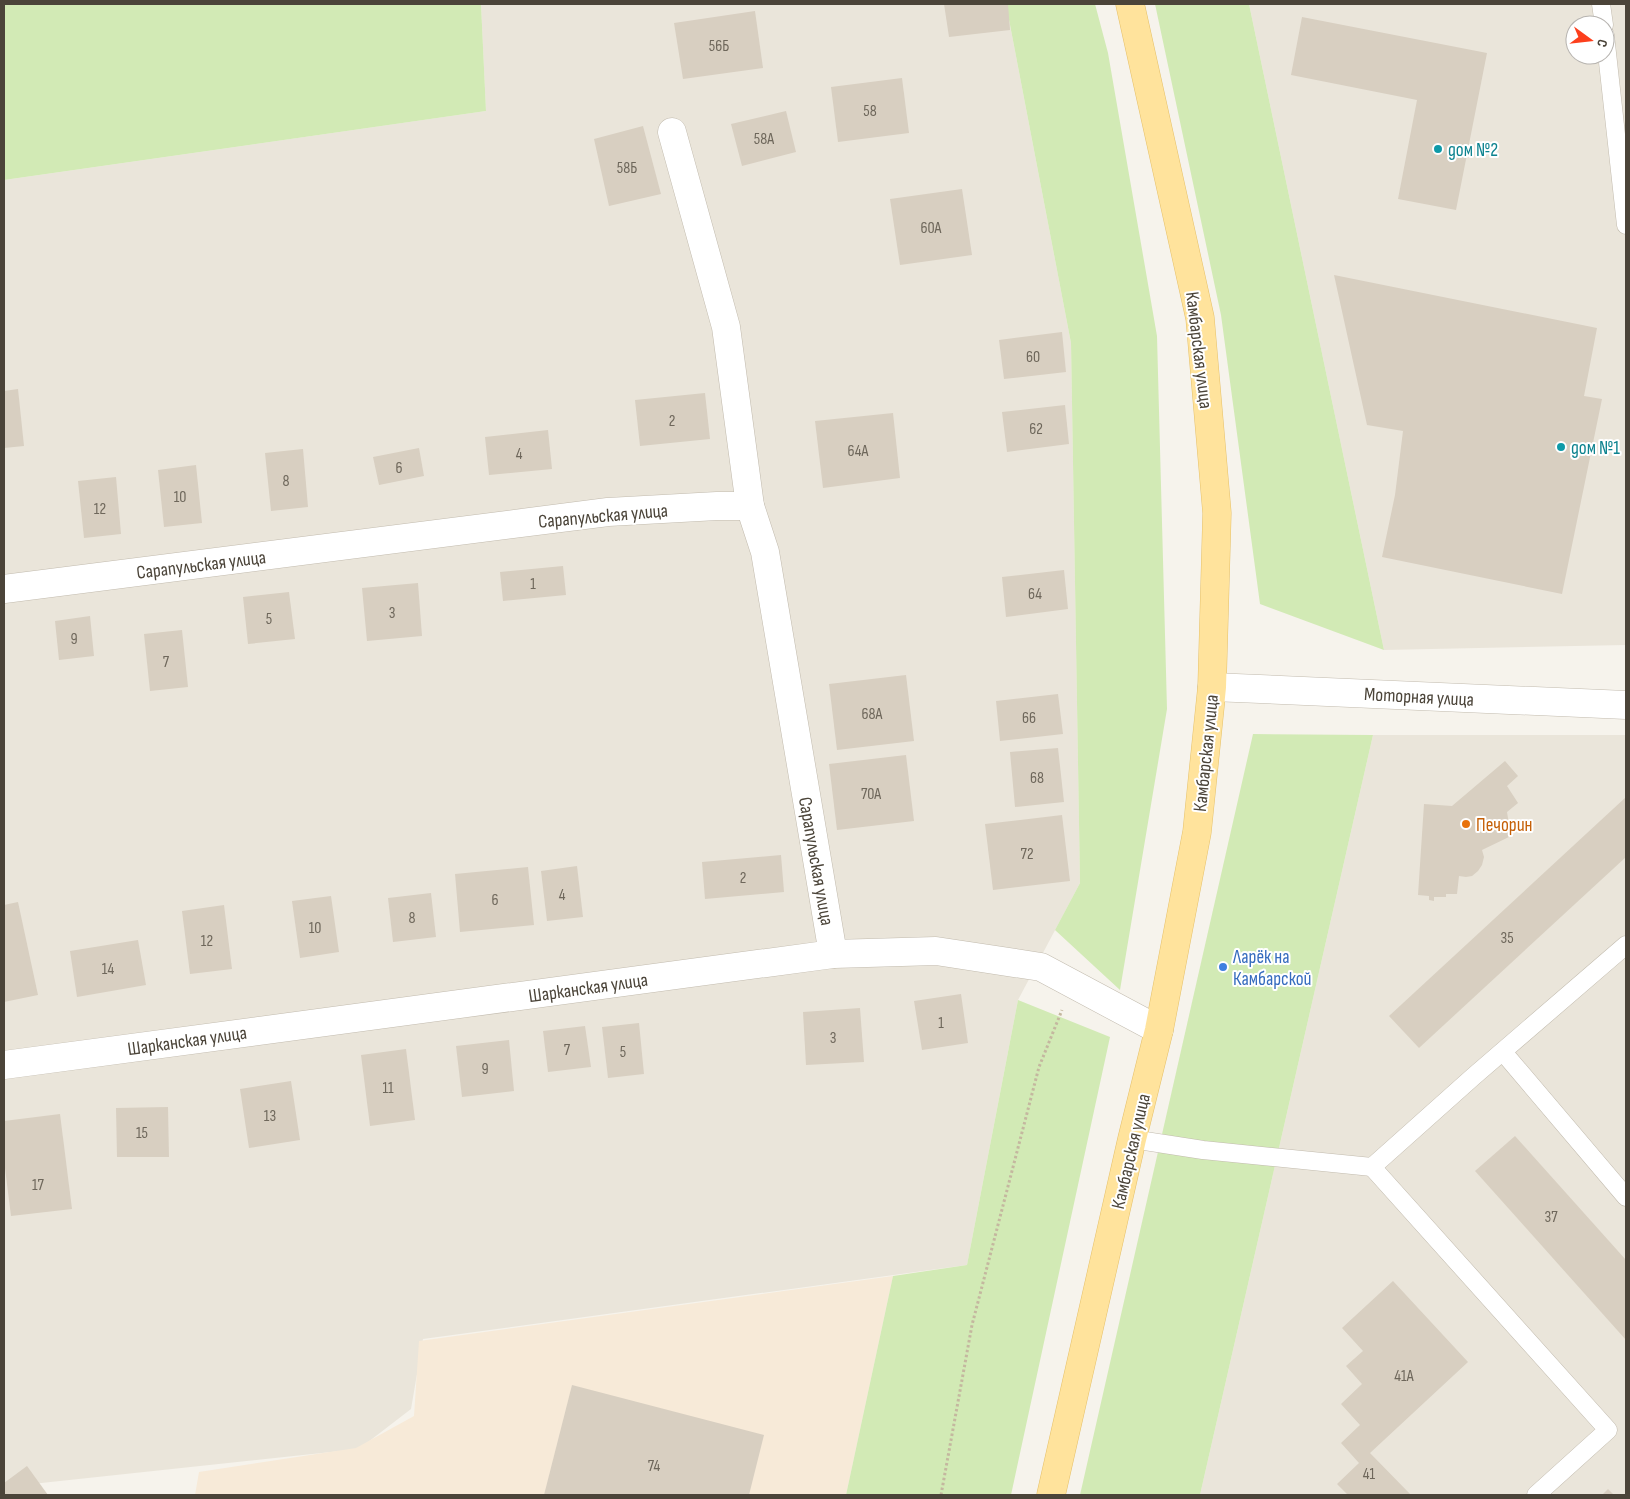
<svg xmlns="http://www.w3.org/2000/svg" width="1630" height="1499" viewBox="0 0 1630 1499" font-family="'Sofia Sans Condensed',sans-serif">
  <style>
    .residential { fill: #eae5da; fill-rule: evenodd }
    .commercial { fill: #f7ead8 }
    .green { fill: #d2eab5 }
    .building { fill: #d8cfc1 }
    .lines { fill: none; stroke-linecap: round; stroke-linejoin: round }
    .lane-casing { stroke: #c2bbae; stroke-width: 19 }
    .street-casing { stroke: #c2bbae; stroke-width: 29 }
    .primary-casing { stroke: #e6c16a; stroke-width: 29 }
    .path { stroke: #c4b79f; stroke-width: 3; stroke-dasharray: 2.5 2.5; stroke-linecap: butt }
    .lane { stroke: #fff; stroke-width: 18 }
    .street { stroke: #fff; stroke-width: 28 }
    .primary { stroke: #ffe39c; stroke-width: 28 }
    .culture-dot { fill: #0f9aa8; stroke: #fff; stroke-width: 2 }
    .food-dot { fill: #e8710a; stroke: #fff; stroke-width: 2 }
    .shop-dot { fill: #3f7fe0; stroke: #fff; stroke-width: 2 }
    .labels { text-anchor: middle; stroke-width: 4; stroke-linejoin: round; paint-order: stroke }
    .number-label { font-size: 16px; fill: #6e675b }
    .culture-label { font-size: 19px; fill: #0d838f; stroke: #fff; text-anchor: start }
    .street-label { font-size: 19px; fill: #4b4439; stroke: #fff }
    .food-label { font-size: 19px; fill: #c56008; stroke: #fff; text-anchor: start }
    .shop-label { font-size: 19px; fill: #366cbe; stroke: #fff; text-anchor: start }
  </style>
  <rect width="100%" height="100%" fill="#f6f3ec"/>
  <!-- residential -->
  <g class="residential">
    <polygon points="481,4 1006,4 1071,343 1080,883 1018,1000 967,1265 423,1339 411,1409 359,1449 4,1487 4,180 486,111"/>
    <path d="M1249 4H1626V645L1384 650ZM1575 25H1605V55H1575Z"/>
    <polygon points="1373,735 1626,735 1626,1495 1200,1495"/>
  </g>
  <!-- commercial -->
  <polygon class="commercial" points="893,1276 846,1495 195,1495 199,1472 356,1448 414,1416 419,1341"/>
  <!-- green -->
  <g class="green">
    <polygon points="4,4 481,4 486,111 4,180"/>
    <polygon points="1006,4 1095,4 1108,53 1157,336 1167,709 1120,990 1055,930 1080,883 1071,343"/>
    <polygon points="1155,4 1249,4 1384,650 1260,604 1221,315"/>
    <polygon points="1253,734 1373,735 1200,1495 1080,1495"/>
    <polygon points="1018,1000 1110,1037 1011,1495 846,1495 893,1276 967,1265"/>
  </g>
  <!-- building -->
  <g class="building">
    <polygon points="944,4 1008,4 1010,30 949,37"/>
    <polygon points="755,11 763,68 683,79 674,23"/>
    <polygon points="1302,17 1487,53 1456,210 1398,199 1417,100 1291,75"/>
    <polygon points="902,78 909,133 838,142 831,87"/>
    <polygon points="786,111 796,152 742,166 731,124"/>
    <polygon points="643,126 661,194 609,206 594,139"/>
    <polygon points="962,189 972,255 900,265 890,199"/>
    <polygon points="1334,275 1597,328 1584,396 1602,399 1562,594 1382,557 1395,495 1403,431 1367,425"/>
    <polygon points="1062,332 1066,372 1004,379 999,340"/>
    <polygon points="18,389 24,446 4,448 4,391"/>
    <polygon points="705,393 710,439 640,446 635,400"/>
    <polygon points="1065,405 1069,444 1007,452 1002,412"/>
    <polygon points="893,413 900,478 823,488 815,421"/>
    <polygon points="548,430 552,469 489,475 485,437"/>
    <polygon points="419,448 424,476 379,485 373,457"/>
    <polygon points="303,449 308,507 271,511 265,453"/>
    <polygon points="196,465 202,523 164,527 158,470"/>
    <polygon points="116,477 121,534 84,538 78,481"/>
    <polygon points="563,566 566,595 503,601 500,572"/>
    <polygon points="1064,570 1068,609 1006,617 1002,577"/>
    <polygon points="418,583 422,636 367,641 362,588"/>
    <polygon points="289,592 295,639 248,644 243,597"/>
    <polygon points="90,616 94,656 59,660 55,621"/>
    <polygon points="182,630 188,687 150,691 144,634"/>
    <polygon points="906,675 914,741 837,750 829,684"/>
    <polygon points="1058,694 1063,734 1000,741 996,701"/>
    <polygon points="1058,748 1064,802 1015,807 1010,752"/>
    <polygon points="906,755 914,821 837,830 829,764"/>
    <polygon points="1505,761 1518,776 1507,786 1518,803 1507,812 1511,836 1482,850 1484,857 1482,865 1478,871 1472,876 1466,877 1459,876 1457,894 1446,894 1446,897 1434,897 1434,901 1429,900 1429,896 1418,895 1424,804 1452,806"/>
    <polygon points="1626,797 1626,857 1419,1048 1389,1016"/>
    <polygon points="1062,815 1070,881 993,890 985,824"/>
    <polygon points="781,855 784,892 705,899 702,862"/>
    <polygon points="577,866 583,917 547,921 541,871"/>
    <polygon points="528,867 534,925 460,932 455,874"/>
    <polygon points="431,893 436,937 393,942 388,898"/>
    <polygon points="331,896 339,952 300,958 292,901"/>
    <polygon points="18,902 38,995 4,1002 4,905"/>
    <polygon points="224,905 232,969 190,974 182,911"/>
    <polygon points="138,940 146,985 77,997 70,951"/>
    <polygon points="961,994 968,1043 922,1050 914,1001"/>
    <polygon points="860,1008 864,1062 806,1065 803,1012"/>
    <polygon points="639,1023 644,1074 608,1078 602,1027"/>
    <polygon points="585,1026 591,1067 548,1072 543,1031"/>
    <polygon points="509,1040 514,1091 462,1097 456,1046"/>
    <polygon points="406,1049 415,1120 370,1126 361,1055"/>
    <polygon points="291,1081 300,1140 249,1148 240,1089"/>
    <polygon points="168,1107 169,1157 117,1157 116,1108"/>
    <polygon points="60,1114 72,1209 11,1216 4,1160 4,1121"/>
    <polygon points="1515,1136 1626,1260 1626,1340 1475,1171"/>
    <polygon points="1393,1281 1468,1362 1370,1453 1411,1495 1348,1495 1337,1484 1359,1463 1341,1443 1360,1425 1341,1404 1362,1384 1346,1366 1363,1351 1342,1328"/>
    <polygon points="572,1385 764,1435 749,1495 544,1495"/>
    <polygon points="27,1466 48,1495 4,1495 4,1483"/>
    <polygon points="1608,1489 1614,1495 1602,1495"/>
  </g>
  <g class="lines">
    <defs>
      <g id="lane">
        <polyline points="1601,4 1604,25"/>
        <polyline points="1605,35 1626,225"/>
        <polyline points="1503,1052 1626,1197"/>
        <polyline points="1132,1139 1203,1150 1372,1167 1474,1076 1626,945"/>
        <polyline points="1372,1167 1608,1430 1536,1495"/>
      </g>
      <g id="street">
        <polyline points="672,132 726,327 750,506"/>
        <polyline points="4,589 608,512 717,506 750,506 765,552 833,954"/>
        <polyline points="1212,687 1626,705"/>
        <polyline points="4,1065 833,954 936,951 1041,967 1159,1030"/>
      </g>
      <polyline id="primary" points="1051,1495 1132,1139 1159,1030 1197,832 1212,687 1217,513 1200,318 1130,4"/>
    </defs>
    <!-- lane casing -->
    <use href="#lane" class="lane-casing"/>
    <!-- street casing -->
    <use href="#street" class="street-casing"/>
    <!-- primary casing -->
    <use href="#primary" class="primary-casing"/>
    <!-- path -->
    <polyline class="path" points="941,1495 972,1325 1039,1067 1062,1010"/>
    <!-- lane -->
    <use href="#lane" class="lane"/>
    <!-- street -->
    <use href="#street" class="street"/>
    <!-- primary -->
    <use href="#primary" class="primary"/>
  </g>
  <!-- markers -->
  <g class="culture-dot">
    <circle cx="1438" cy="149" r="5"/>
    <circle cx="1561" cy="447" r="5"/>
  </g>
  <circle class="food-dot" cx="1466" cy="824" r="5"/>
  <circle class="shop-dot" cx="1223" cy="967" r="5"/>
  <g class="labels">
    <!-- number labels -->
    <g class="number-label">
      <text x="719" y="51">56Б</text>
      <text x="870" y="116">58</text>
      <text x="764" y="144">58А</text>
      <text x="627" y="173">58Б</text>
      <text x="931" y="233">60А</text>
      <text x="1033" y="362">60</text>
      <text x="672" y="426">2</text>
      <text x="1036" y="434">62</text>
      <text x="858" y="456">64А</text>
      <text x="519" y="459">4</text>
      <text x="399" y="473">6</text>
      <text x="286" y="486">8</text>
      <text x="180" y="502">10</text>
      <text x="100" y="514">12</text>
      <text x="533" y="589">1</text>
      <text x="1035" y="599">64</text>
      <text x="392" y="618">3</text>
      <text x="269" y="624">5</text>
      <text x="74" y="644">9</text>
      <text x="166" y="667">7</text>
      <text x="872" y="719">68А</text>
      <text x="1029" y="723">66</text>
      <text x="1037" y="783">68</text>
      <text x="871" y="799">70А</text>
      <text x="1027" y="859">72</text>
      <text x="743" y="883">2</text>
      <text x="562" y="900">4</text>
      <text x="495" y="905">6</text>
      <text x="412" y="923">8</text>
      <text x="315" y="933">10</text>
      <text x="1507" y="943">35</text>
      <text x="207" y="946">12</text>
      <text x="108" y="974">14</text>
      <text x="941" y="1028">1</text>
      <text x="833" y="1043">3</text>
      <text x="567" y="1055">7</text>
      <text x="623" y="1057">5</text>
      <text x="485" y="1074">9</text>
      <text x="388" y="1093">11</text>
      <text x="270" y="1121">13</text>
      <text x="142" y="1138">15</text>
      <text x="38" y="1190">17</text>
      <text x="1551" y="1222">37</text>
      <text x="1404" y="1381">41А</text>
      <text x="654" y="1471">74</text>
      <text x="1369" y="1479">41</text>
    </g>
    <!-- culture labels -->
    <g class="culture-label">
      <text x="1448" y="156">дом №2</text>
      <text x="1571" y="454">дом №1</text>
    </g>
    <!-- street labels -->
    <g class="street-label">
      <text transform="translate(1200 350) rotate(83)" y="7">Камбарская улица</text>
      <text transform="translate(603 515) rotate(-5)" y="7">Сарапульская улица</text>
      <text transform="translate(201 564) rotate(-7)" y="7">Сарапульская улица</text>
      <text transform="translate(1419 696) rotate(3)" y="7">Моторная улица</text>
      <text transform="translate(1205 753) rotate(-84)" y="7">Камбарская улица</text>
      <text transform="translate(817 861) rotate(80)" y="7">Сарапульская улица</text>
      <text transform="translate(588 987) rotate(-8)" y="7">Шарканская улица</text>
      <text transform="translate(187 1040) rotate(-8)" y="7">Шарканская улица</text>
      <text transform="translate(1130 1151) rotate(-77)" y="7">Камбарская улица</text>
    </g>
    <!-- food labels -->
    <g class="food-label">
      <text x="1476" y="831">Печорин</text>
    </g>
    <!-- shop labels -->
    <g class="shop-label">
      <text x="1233" y="963">Ларёк на<tspan x="1233" dy="22">Камбарской</tspan></text>
    </g>
  </g>
  <!-- border -->
  <rect width="1630" height="1499" fill="none" stroke="#4b4439" stroke-width="10"/>
  <!-- north arrow -->
  <g transform="translate(1590 40) rotate(105)"><circle r="24" fill="#ffffff" stroke="#b7b4b0"/>
  <path d="M0-4L9 19L0 12L-9 19Z" fill="#fc3f1d"/>
  <text y="-8" font-size="14" font-weight="bold" text-anchor="middle" fill="#4b4439">С</text>
  </g>
</svg>
